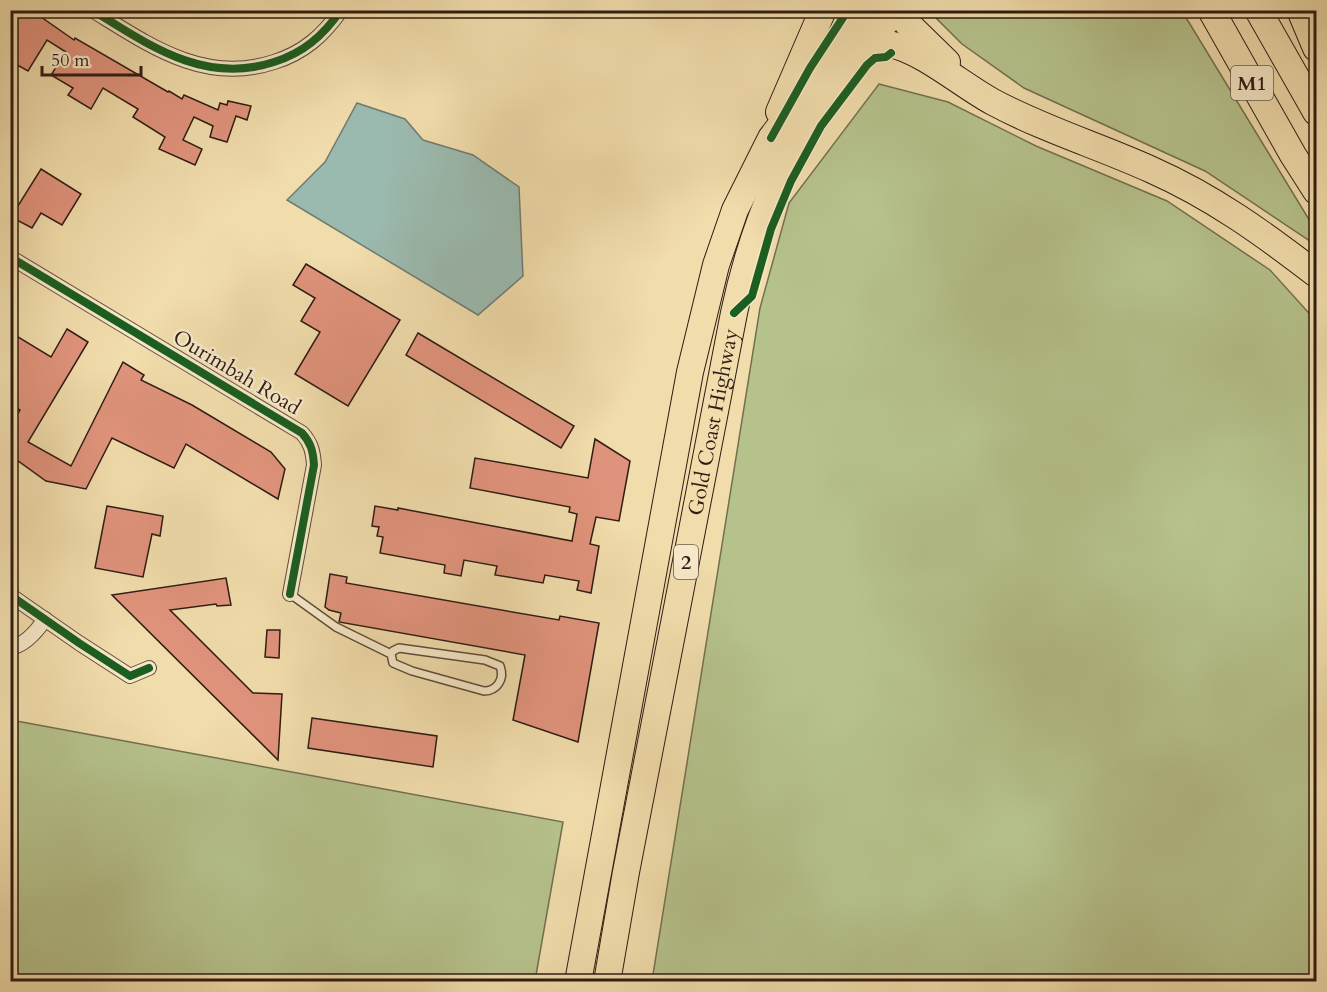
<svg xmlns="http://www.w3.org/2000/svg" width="1327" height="992" viewBox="0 0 1327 992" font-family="Cardo,serif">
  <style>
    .green { fill: #b6c28c; stroke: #726f50; stroke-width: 1.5 }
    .water { fill: #9bbaaf; stroke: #707b71; stroke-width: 1.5 }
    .building { fill: #e0937c; stroke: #2f1c14; stroke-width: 1.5 }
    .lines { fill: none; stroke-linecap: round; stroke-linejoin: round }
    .lane-casing { stroke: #604c3a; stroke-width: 10 }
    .street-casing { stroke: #604c3a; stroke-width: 16 }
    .highway-casing { stroke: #2f1c14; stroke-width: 28 }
    .lane { stroke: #f6e8c8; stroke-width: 7 }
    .street { stroke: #f6e8c8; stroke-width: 14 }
    .highway { stroke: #f1dcab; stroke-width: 26 }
    .cycleway-casing { stroke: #f6e8c8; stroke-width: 11 }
    .cycleway { stroke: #1b5e20; stroke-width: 8 }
    .labels { text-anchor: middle; stroke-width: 5; stroke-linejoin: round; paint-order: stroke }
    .shield { fill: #f6e8c8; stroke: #6b594a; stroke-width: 1.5 }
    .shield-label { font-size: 20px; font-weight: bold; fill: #2f1c14 }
    .street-label { font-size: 21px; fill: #2f1c14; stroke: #f6e8c8 }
  </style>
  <rect width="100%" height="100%" fill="#f1dcab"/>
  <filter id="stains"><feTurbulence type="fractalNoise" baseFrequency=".00333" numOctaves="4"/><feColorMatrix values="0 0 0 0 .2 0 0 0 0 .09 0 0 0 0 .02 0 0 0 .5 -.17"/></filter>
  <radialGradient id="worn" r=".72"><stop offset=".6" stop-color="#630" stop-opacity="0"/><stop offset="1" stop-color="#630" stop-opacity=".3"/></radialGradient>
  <!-- green -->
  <g class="green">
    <polygon points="931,10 1182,11 1316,231 1316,245 1205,171 1024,88 962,44 930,12"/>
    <polygon points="879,84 948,102 1036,146 1167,201 1270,270 1316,321 1316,981 652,981 760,308 789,203"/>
    <polygon points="11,720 563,822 535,981 11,981"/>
  </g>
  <!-- water -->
  <polygon class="water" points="357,103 405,119 423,140 473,155 519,187 523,276 478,315 287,200 325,162"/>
  <!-- building -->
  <g class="building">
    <polygon points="10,10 31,10 74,40 75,38 168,92 169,91 182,99 184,95 218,110 220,103 227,105 228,101 251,106 247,120 236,116 227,142 210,137 213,126 194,117 183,140 202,149 195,165 159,149 165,137 133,117 138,109 103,88 91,109 68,95 73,88 51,75 66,52 47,40 28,71 10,61 10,47 16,37 10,34"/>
    <polygon points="41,169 81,194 62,225 41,213 32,228 11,217"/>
    <polygon points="306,264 400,320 348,406 295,374 320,332 301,321 315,298 293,285"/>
    <polygon points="67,329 88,342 28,442 71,466 123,362 144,375 141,380 192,405 271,452 285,469 278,499 186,444 174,468 112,438 86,489 46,481 10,455 10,426 20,410 10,404 10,332 51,357"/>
    <polygon points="418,333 574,426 561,448 406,355"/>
    <polygon points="595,439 630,461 619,521 596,517 590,544 599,546 591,593 577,590 579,581 545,575 543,583 508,577 495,575 497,566 464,560 461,576 444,573 445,565 380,553 383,537 377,536 379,527 372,526 375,506 398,510 398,508 572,541 577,514 569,512 570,507 470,488 475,458 588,478"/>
    <polygon points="107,506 163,516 160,536 152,534 143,577 95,568"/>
    <polygon points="330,574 347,577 346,583 559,620 560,616 599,623 578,742 513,720 525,655 339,622 341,613 329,610 325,607"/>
    <polygon points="226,578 231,605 217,606 216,604 170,610 253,693 282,694 278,760 112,595"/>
    <polygon points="267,630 280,630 279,658 265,657"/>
    <polygon points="312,718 437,736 433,767 308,748"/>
  </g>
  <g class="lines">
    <defs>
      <path id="lane" d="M290 594 336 627 391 654 393 663 412 671 484 691C497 691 505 679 500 666L485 660 399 648 393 651 391 654"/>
      <g id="street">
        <path d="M92 10C149 45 204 85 274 62 303 53 323 36 341 10"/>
        <path d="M10 257 302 433C311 443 313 451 314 465L290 594"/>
        <polyline points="10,595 79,643 130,676 149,668"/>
        <path d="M10 648C25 645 37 631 45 619"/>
      </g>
      <g id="highway">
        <polyline points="1211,10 1293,155 1316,191"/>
        <polyline points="1258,10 1316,112"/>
        <polyline points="1300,10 1316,48"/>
        <polyline points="897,11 908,24 947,62"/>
        <path d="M859 52C869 47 878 42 889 44 922 50 963 86 993 102 1043 129 1099 146 1152 170 1213 197 1264 234 1316 274"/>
        <polyline points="779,112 823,10"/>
        <polyline points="578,982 690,372 716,265 735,210 771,138 868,10"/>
        <path id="s1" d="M607 982 626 872 734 313C754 219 788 141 848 65 863 46 880 28 897 10"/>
      </g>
    </defs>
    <!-- lane casing -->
    <use href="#lane" class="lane-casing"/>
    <!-- street casing -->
    <use href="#street" class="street-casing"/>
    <!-- highway casing -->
    <use href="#highway" class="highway-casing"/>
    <!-- lane -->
    <use href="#lane" class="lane"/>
    <!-- street -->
    <use href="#street" class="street"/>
    <!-- highway -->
    <use href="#highway" class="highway"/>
    <defs>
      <g id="cycleway">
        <path d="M92 10C149 45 204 85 274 62 303 53 323 36 341 10"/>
        <polyline points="771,138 810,68 848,10"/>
        <path d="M10 257 302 433C311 443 313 451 314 465L290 594"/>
        <polyline points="734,313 752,296 771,229 791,181 821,126 867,65 875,58 886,57 891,53"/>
        <polyline points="10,595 79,643 130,676 149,668"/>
      </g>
    </defs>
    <!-- cycleway casing -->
    <use href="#cycleway" class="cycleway-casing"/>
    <!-- cycleway -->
    <use href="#cycleway" class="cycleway"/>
  </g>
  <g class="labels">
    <!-- shield labels -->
    <g class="shield">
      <rect x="1231" y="66" width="42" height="34" rx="4.5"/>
      <rect x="674" y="545" width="24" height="34" rx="4.5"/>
    </g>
    <g class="shield-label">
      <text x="1252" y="90">M1</text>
      <text x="686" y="569">2</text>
    </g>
    <!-- street labels -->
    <g class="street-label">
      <text transform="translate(237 372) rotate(31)" y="7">Ourimbah Road</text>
      <text dy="7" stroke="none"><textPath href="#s1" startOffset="570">Gold Coast Highway</textPath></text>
    </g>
  </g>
  <!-- margin -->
  <rect width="1327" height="992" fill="none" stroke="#f1dcab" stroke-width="36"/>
  <rect x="12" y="12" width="1303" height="968" fill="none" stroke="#2f1c14" stroke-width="3"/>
  <rect x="18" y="18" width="1291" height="956" fill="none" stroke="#2f1c14" stroke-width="1.5"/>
  <!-- scale -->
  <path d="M42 66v9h99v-9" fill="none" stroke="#2f1c14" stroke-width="3"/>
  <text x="51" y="66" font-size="18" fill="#2f1c14" stroke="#f6e8c8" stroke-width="4.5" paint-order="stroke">50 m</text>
  <rect width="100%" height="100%" filter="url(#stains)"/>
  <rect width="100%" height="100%" fill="url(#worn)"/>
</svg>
